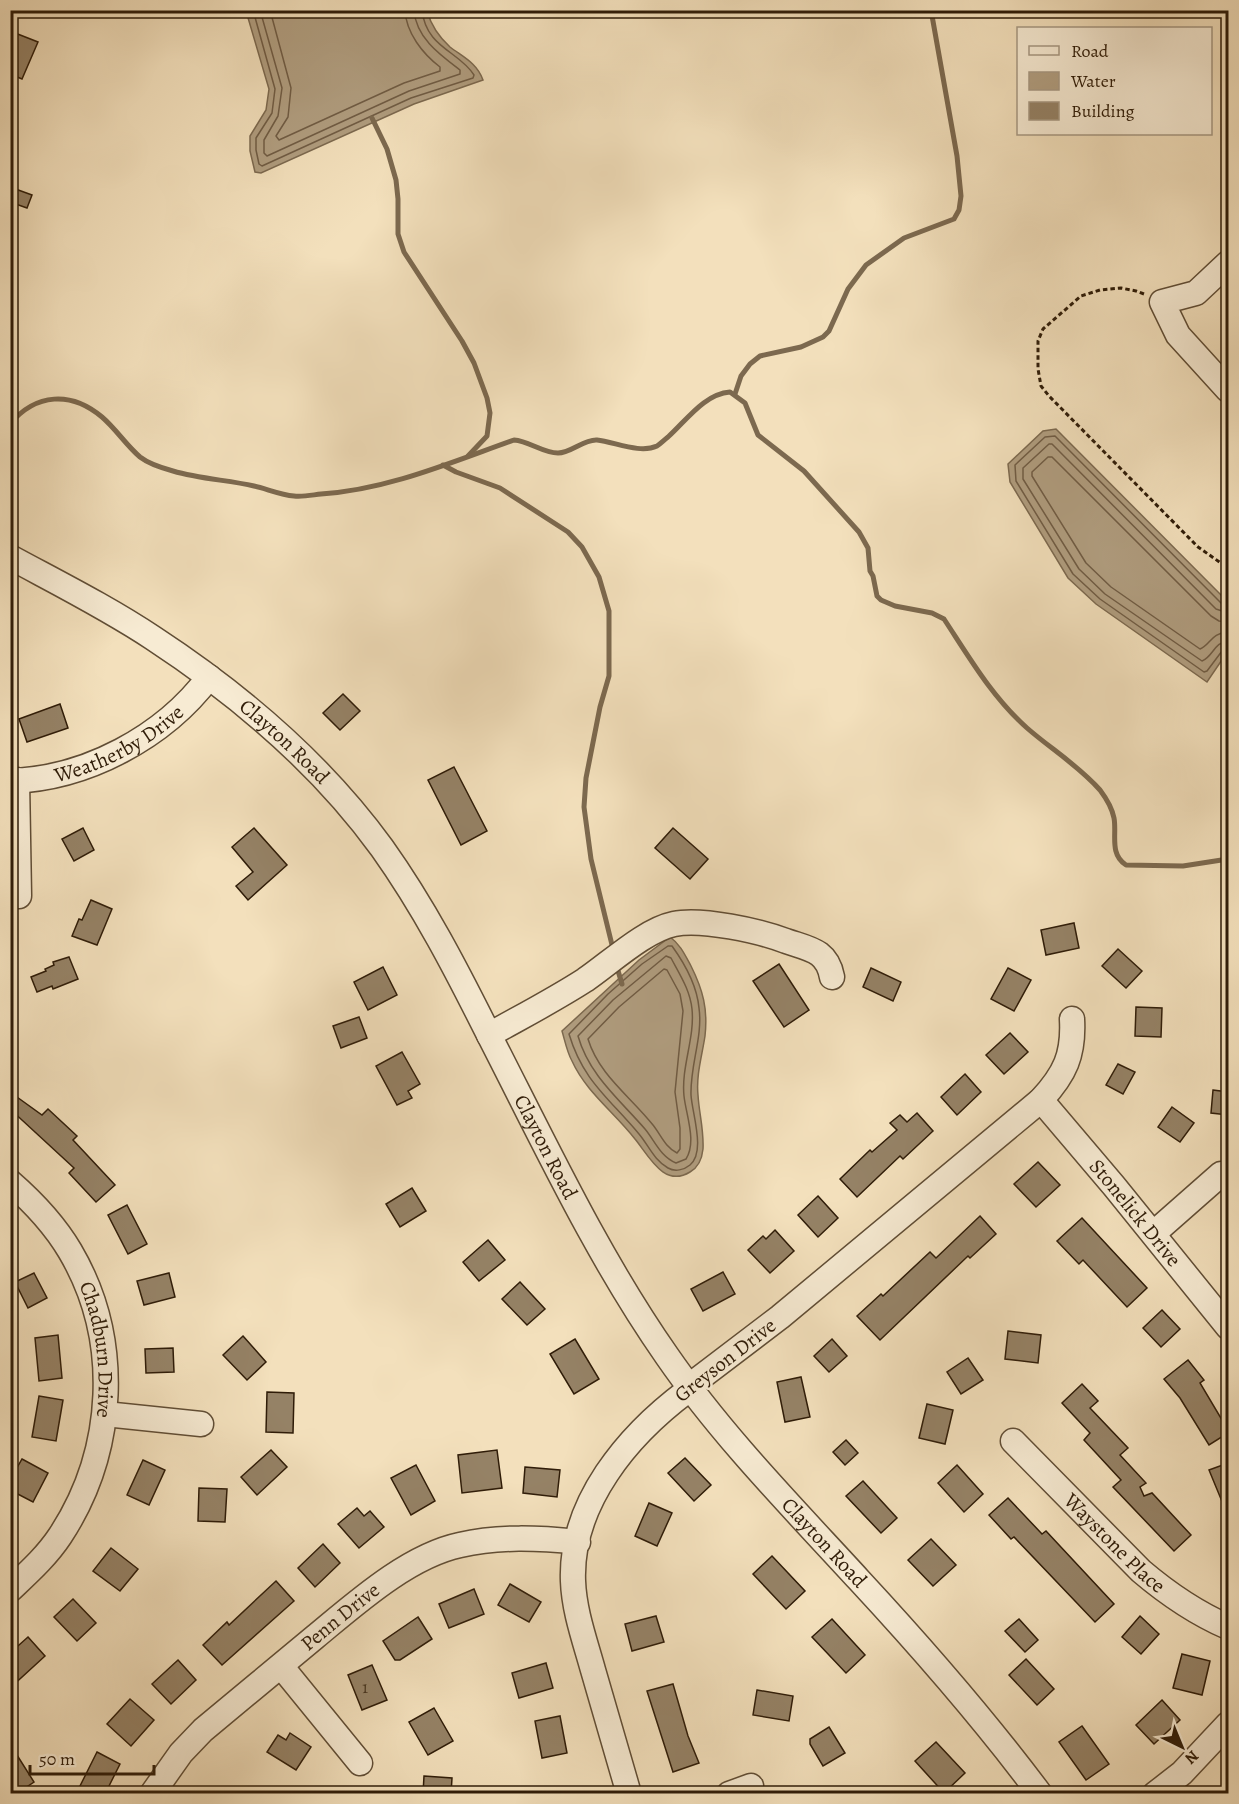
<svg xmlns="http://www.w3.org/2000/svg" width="1239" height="1804" viewBox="0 0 1239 1804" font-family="Alegreya,serif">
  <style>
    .water { fill: #b09d7f; stroke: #7c694f; stroke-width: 1.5 }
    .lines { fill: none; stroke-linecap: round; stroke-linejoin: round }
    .shore { stroke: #705c44; stroke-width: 1.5 }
    .stream { stroke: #7c694f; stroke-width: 5 }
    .building { fill: #958266; stroke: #2f1c08; stroke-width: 1.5 }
    .minor-casing { stroke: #604d35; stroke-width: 27 }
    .path { stroke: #2f1c08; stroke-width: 3; stroke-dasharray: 4.5 3; stroke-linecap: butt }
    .minor { stroke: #f7ebd3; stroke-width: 24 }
    .labels { text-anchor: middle; stroke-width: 5; stroke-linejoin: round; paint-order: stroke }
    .number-label { font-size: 18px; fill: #483620 }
    .street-label { font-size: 21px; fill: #2f1c08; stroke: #f7ebd3 }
  </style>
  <rect width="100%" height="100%" fill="#f3e0bc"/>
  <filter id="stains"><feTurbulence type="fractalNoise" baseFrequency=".00333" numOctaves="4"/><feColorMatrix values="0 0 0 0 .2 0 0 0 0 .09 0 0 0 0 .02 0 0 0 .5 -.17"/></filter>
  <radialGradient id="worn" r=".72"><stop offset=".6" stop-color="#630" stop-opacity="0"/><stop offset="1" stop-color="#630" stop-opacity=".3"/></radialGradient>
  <!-- water -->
  <g class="water">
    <path d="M246 11H427C431 25 439 37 450 47 463 57 477 63 483 80L414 104 261 173 255 172 250 151V136L266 110 269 89Z"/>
    <polygon points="1056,429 1228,602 1228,651 1207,682 1096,604 1068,578 1010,482 1008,464 1043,431"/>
    <path d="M670 937C680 944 685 955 691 966 703 990 708 1009 705 1036 702 1056 696 1075 698 1095 699 1113 704 1130 703 1149 702 1159 699 1167 690 1172 664 1188 649 1156 635 1139 615 1113 586 1092 572 1061 567 1052 565 1041 562 1031L639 960Z"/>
  </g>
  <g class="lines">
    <!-- shore -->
    <g class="shore">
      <path d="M253 10 275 89 272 113 256 138V150L259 164 262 166 411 98 473 78 474 75C459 51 426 48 422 10"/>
      <path d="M260 10 282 88 278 116 264 140V153L267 156 409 91 460 74V70C440 55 416 38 414 10"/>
      <path d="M270 10 291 88 288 117 276 136 279 140 404 83 440 71V67C423 54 406 33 405 10"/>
      <polyline points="1228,606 1222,604 1055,436 1045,437 1015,465 1016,481 1073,574 1100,599 1204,672 1207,671 1222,651 1228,649"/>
      <path d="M1228 613 1216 609 1052 444H1049L1023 468V479L1079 569 1105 594 1202 661C1213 657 1214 642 1228 641"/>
      <path d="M1228 622 1219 621 1211 616 1052 457H1048L1032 472V476L1086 563 1111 587 1200 649C1211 644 1211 633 1228 632"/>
      <path d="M668 946H672C685 964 697 986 699 1008 703 1037 690 1065 691 1095 692 1113 706 1152 690 1165 684 1170 675 1172 668 1168 654 1160 649 1146 639 1134 609 1098 583 1081 569 1034L608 994 642 964Z"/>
      <path d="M666 956 671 958C680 975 690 990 692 1009 695 1038 681 1067 684 1096 686 1115 697 1142 686 1159L676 1163C660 1156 655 1141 645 1129 619 1099 589 1075 578 1036L613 1000Z"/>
      <path d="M664 969 667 970 680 994 683 1011 675 1092 680 1128V1149L677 1153C665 1147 661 1135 653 1125 630 1096 599 1075 588 1039L619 1007Z"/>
    </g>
    <!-- stream -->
    <g class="stream">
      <polyline points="372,118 387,149 396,180 398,199 398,234 404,252 462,341 474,363 487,398 490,413 487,436 468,456"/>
      <polyline points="735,394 741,376 750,364 760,356 801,347 823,337 829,331 848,289 866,265 904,238 954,219 959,210 961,196 957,156 931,10"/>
      <path d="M10 424C36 393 71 391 102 417 116 429 126 445 140 457 149 464 162 468 173 471 200 479 228 480 254 486 267 489 281 495 294 496 303 497 312 495 321 494 387 490 452 462 514 440 529 441 543 453 558 453 571 453 584 439 597 440 615 442 640 454 657 446 660 444 664 440 668 437 686 421 704 394 730 392L745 403 758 435 804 471 859 532 868 548 870 571 873 576 877 596 881 600 895 606 932 613 944 619C969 657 992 697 1027 728 1051 749 1079 766 1100 790 1106 798 1112 808 1114 818 1117 834 1109 854 1126 865L1183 866 1228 859"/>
      <polyline points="443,465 456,472 500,488 568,532 582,547 599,577 609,611 609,676 600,707 586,778 584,807 591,859 613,949"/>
      <polyline points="616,964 622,984"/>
    </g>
  </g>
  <!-- building -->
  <g class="building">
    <polygon points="10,31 38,42 22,79 10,74"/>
    <polygon points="10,187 32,195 27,208 10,202"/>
    <polygon points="343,694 360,711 340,730 323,713"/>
    <polygon points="60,704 68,728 27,742 19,719"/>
    <polygon points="454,767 487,831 461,845 428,780"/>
    <polygon points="83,828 94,850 74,861 62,839"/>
    <polygon points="254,828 287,865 248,900 236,886 253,872 232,847"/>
    <polygon points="673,828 708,859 690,879 655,848"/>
    <polygon points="91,900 112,909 97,945 72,936 79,919 82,920"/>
    <polygon points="1074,923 1079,948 1046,955 1041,930"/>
    <polygon points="1118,949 1142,971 1126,988 1102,966"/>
    <polygon points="69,957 78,979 53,989 52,986 37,992 31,977 46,971 45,969 54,965 53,962"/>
    <polygon points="779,964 809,1010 784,1027 753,981"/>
    <polygon points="383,967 397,995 368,1010 354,982"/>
    <polygon points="871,968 901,982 893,1001 863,987"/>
    <polygon points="1008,968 1031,980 1014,1011 991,999"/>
    <polygon points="1136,1007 1162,1008 1161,1037 1135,1036"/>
    <polygon points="359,1017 367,1038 341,1048 333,1026"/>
    <polygon points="1010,1033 1028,1052 1004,1074 986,1055"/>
    <polygon points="402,1052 420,1084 408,1091 412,1098 397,1105 376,1066"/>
    <polygon points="1118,1064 1135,1072 1123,1094 1106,1085"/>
    <polygon points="965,1074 981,1092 957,1115 941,1097"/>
    <polygon points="1213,1090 1228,1092 1228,1115 1211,1113"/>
    <polygon points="10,1092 42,1115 48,1109 77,1136 73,1140 115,1185 96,1202 69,1173 74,1168 10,1109"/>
    <polygon points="1172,1107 1194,1123 1180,1142 1158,1127"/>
    <polygon points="917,1113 933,1131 903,1159 900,1156 857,1197 840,1179 870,1150 872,1152 897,1130 890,1123 900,1115 907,1122"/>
    <polygon points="1038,1162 1060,1185 1036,1207 1014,1184"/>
    <polygon points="412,1188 426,1211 400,1227 386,1204"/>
    <polygon points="818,1196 838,1218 818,1237 798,1215"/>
    <polygon points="127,1205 147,1244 128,1254 108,1215"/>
    <polygon points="980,1216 996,1234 970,1258 968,1256 880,1340 857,1316 881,1294 883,1296 930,1252 936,1258"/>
    <polygon points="1082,1218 1147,1288 1127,1307 1083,1260 1079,1264 1057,1241"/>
    <polygon points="775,1230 794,1251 770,1273 748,1250 763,1236 766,1239"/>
    <polygon points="488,1240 505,1260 479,1281 463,1262"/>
    <polygon points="723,1272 735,1294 703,1311 691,1289"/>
    <polygon points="34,1273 47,1298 28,1308 15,1282"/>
    <polygon points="169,1273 175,1297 144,1305 137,1281"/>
    <polygon points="520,1282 545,1309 527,1325 502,1299"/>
    <polygon points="1162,1310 1180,1329 1161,1347 1143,1328"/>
    <polygon points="1008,1331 1041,1335 1038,1363 1005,1359"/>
    <polygon points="58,1335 62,1378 39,1381 35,1338"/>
    <polygon points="243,1336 266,1362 247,1380 223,1355"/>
    <polygon points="575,1339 599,1379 574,1394 550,1354"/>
    <polygon points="832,1339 847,1356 829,1372 814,1356"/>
    <polygon points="173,1348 174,1372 146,1373 145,1349"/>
    <polygon points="968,1358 983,1380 961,1394 947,1372"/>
    <polygon points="1188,1360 1204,1380 1200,1383 1228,1430 1228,1433 1209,1445 1180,1398 1164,1379"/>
    <polygon points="801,1377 810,1417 785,1422 777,1382"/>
    <polygon points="1082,1384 1098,1401 1090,1408 1128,1448 1120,1455 1146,1483 1140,1487 1144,1496 1152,1493 1191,1535 1174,1551 1113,1487 1121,1480 1084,1440 1090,1433 1062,1403"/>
    <polygon points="267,1392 294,1393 293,1433 266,1432"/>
    <polygon points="39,1396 63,1400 56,1441 32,1437"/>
    <polygon points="927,1404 953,1410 945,1444 919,1438"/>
    <polygon points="846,1440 858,1453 845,1465 833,1452"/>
    <polygon points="271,1450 287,1467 257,1495 241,1477"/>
    <polygon points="497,1450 502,1488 462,1493 458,1455"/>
    <polygon points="685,1458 711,1485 694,1501 668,1473"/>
    <polygon points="22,1459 48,1473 33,1502 10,1490 10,1480"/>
    <polygon points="143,1460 165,1470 149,1505 127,1495"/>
    <polygon points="1228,1463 1228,1516 1209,1470"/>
    <polygon points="416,1465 435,1501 411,1515 391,1478"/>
    <polygon points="957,1465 983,1494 964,1512 938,1483"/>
    <polygon points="525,1467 560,1470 557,1497 523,1493"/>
    <polygon points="863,1481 897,1518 881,1533 846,1496"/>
    <polygon points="199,1488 227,1489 225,1522 198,1521"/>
    <polygon points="1008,1498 1042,1534 1046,1531 1114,1604 1095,1622 1014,1537 1011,1539 989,1515"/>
    <polygon points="649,1503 672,1513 657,1546 635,1536"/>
    <polygon points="357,1508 364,1516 370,1511 384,1527 359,1548 338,1524"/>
    <polygon points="931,1539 956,1565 933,1586 908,1560"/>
    <polygon points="323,1544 340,1563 315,1587 298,1568"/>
    <polygon points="111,1548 138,1569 120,1591 93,1571"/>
    <polygon points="772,1556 805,1591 786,1609 753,1574"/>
    <polygon points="276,1581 294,1601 222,1665 203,1645 227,1622 229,1625"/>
    <polygon points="510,1584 541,1602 529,1622 498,1605"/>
    <polygon points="474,1589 484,1614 449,1628 439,1604"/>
    <polygon points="73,1599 96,1623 77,1641 54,1617"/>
    <polygon points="656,1616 664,1642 632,1651 625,1624"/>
    <polygon points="1140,1616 1159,1634 1141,1654 1122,1637"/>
    <polygon points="418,1617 432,1639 400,1660 395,1660 383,1641"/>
    <polygon points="832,1619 865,1655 846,1673 812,1637"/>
    <polygon points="1019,1619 1038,1640 1025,1652 1005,1631"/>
    <polygon points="28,1637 45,1656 10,1688 10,1653"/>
    <polygon points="1182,1654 1210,1661 1202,1695 1173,1688"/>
    <polygon points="1026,1659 1054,1689 1037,1705 1009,1675"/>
    <polygon points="178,1660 196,1680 171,1704 152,1684"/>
    <polygon points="546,1663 553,1688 519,1698 512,1673"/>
    <polygon points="372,1665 387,1700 362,1710 348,1675"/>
    <polygon points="673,1684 688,1736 699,1763 673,1772 647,1691"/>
    <polygon points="757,1690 793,1696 789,1721 753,1715"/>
    <polygon points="130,1699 154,1720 131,1746 107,1724"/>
    <polygon points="1162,1700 1180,1720 1154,1744 1136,1725"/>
    <polygon points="434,1708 453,1741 428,1755 409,1722"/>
    <polygon points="560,1716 567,1753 542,1758 535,1721"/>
    <polygon points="1082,1726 1109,1764 1086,1780 1059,1742"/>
    <polygon points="829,1727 845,1753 823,1766 810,1744 810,1739"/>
    <polygon points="290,1733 311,1747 296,1770 267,1752 278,1735 286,1740"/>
    <polygon points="936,1742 965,1773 944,1793 915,1761"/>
    <polygon points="10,1744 34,1782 16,1794 10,1794"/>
    <polygon points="97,1752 120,1764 105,1794 85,1794 78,1790"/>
    <polygon points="424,1776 452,1778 451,1794 423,1794"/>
  </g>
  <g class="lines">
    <defs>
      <g id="minor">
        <polyline points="1228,263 1196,293 1162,302 1178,335 1228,390"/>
        <path id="s1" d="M10 557C58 583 108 608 153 638 240 695 321 764 382 848 424 907 456 969 488 1033 544 1142 597 1256 667 1356 723 1437 793 1508 859 1580 923 1649 984 1719 1040 1794"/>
        <polyline points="17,780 19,896"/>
        <path id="s2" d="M10 781C86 779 164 737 209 677"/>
        <path d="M489 1035C521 1017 554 1000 585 980 610 963 645 930 674 924 701 918 760 931 786 941 809 949 827 950 832 977"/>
        <path id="s3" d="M1041 1100 1114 1186 1228 1327"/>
        <path id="s4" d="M10 1182C33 1202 54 1224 70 1251 122 1339 116 1451 60 1536 46 1557 28 1573 10 1590"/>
        <polyline points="1154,1233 1221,1174"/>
        <polyline points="105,1414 201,1424"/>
        <path id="s5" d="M1013 1441 1141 1571C1168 1594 1196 1613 1228 1627"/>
        <polyline points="281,1666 360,1763"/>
        <path id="s6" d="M152 1794 181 1753 203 1730C240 1699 278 1668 315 1637 355 1604 408 1556 460 1545 499 1536 539 1538 578 1542"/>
        <path d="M629 1794C617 1752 605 1711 593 1670 585 1641 574 1611 573 1581 570 1503 628 1435 687 1391L688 1387 780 1317 1041 1100C1065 1074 1074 1055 1072 1019"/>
        <polyline points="729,1794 751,1786"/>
        <polyline points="1155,1794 1182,1773 1228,1724"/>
      </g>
    </defs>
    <!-- minor casing -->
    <use href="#minor" class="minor-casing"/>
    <!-- path -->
    <polyline class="path" points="1144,294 1136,291 1121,288 1100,290 1081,296 1043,329 1038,341 1038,369 1041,386 1049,396 1198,547 1228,568"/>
    <!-- minor -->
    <use href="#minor" class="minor"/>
  </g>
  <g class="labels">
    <!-- number labels -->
    <g class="number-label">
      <text x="365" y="1693">1</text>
    </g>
    <!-- street labels -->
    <g class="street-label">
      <text dy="7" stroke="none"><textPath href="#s2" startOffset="117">Weatherby Drive</textPath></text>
      <text dy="7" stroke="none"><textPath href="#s1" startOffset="332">Clayton Road</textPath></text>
      <text dy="7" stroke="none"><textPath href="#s1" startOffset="818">Clayton Road</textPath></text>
      <text dy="7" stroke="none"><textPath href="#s3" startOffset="147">Stonelick Drive</textPath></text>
      <text dy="7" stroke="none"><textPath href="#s4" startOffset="196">Chadburn Drive</textPath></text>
      <text transform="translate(725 1360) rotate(-38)" y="7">Greyson Drive</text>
      <text dy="7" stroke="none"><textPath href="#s1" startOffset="1304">Clayton Road</textPath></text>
      <text dy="7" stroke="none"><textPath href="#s5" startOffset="144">Waystone Place</textPath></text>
      <text dy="7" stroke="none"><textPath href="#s6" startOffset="260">Penn Drive</textPath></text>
    </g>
  </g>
  <!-- margin -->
  <rect width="1239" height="1804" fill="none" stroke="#f3e0bc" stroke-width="36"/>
  <rect x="12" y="12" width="1215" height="1780" fill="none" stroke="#2f1c08" stroke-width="3"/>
  <rect x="18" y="18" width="1203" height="1768" fill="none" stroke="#2f1c08" stroke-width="1.5"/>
  <!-- legend -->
  <rect x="1017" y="27" width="195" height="108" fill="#f7ebd3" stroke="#a79882" stroke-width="1.5"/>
  <rect x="1029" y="46" width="30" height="9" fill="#f7ebd3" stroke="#a79882" stroke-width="1.5"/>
  <text x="1071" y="57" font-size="18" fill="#2f1c08">Road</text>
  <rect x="1029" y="72" width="30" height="18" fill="#b09d7f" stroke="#a79882" stroke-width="1.5"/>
  <text x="1071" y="87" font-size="18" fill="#2f1c08">Water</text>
  <rect x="1029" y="102" width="30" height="18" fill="#958266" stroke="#a79882" stroke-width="1.5"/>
  <text x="1071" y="117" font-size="18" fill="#2f1c08">Building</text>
  <!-- north arrow -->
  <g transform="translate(1182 1747) rotate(137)" stroke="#f7ebd3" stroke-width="4.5" paint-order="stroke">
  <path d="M0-4.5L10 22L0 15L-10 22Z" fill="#2f1c08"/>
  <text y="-9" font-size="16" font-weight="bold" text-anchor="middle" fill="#2f1c08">N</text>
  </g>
  <!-- scale -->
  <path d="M30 1765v9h124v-9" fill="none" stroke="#2f1c08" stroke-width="3"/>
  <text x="39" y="1765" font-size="18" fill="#2f1c08" stroke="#f7ebd3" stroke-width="4.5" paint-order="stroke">50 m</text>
  <rect width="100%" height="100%" filter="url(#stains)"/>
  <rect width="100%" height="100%" fill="url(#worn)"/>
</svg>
